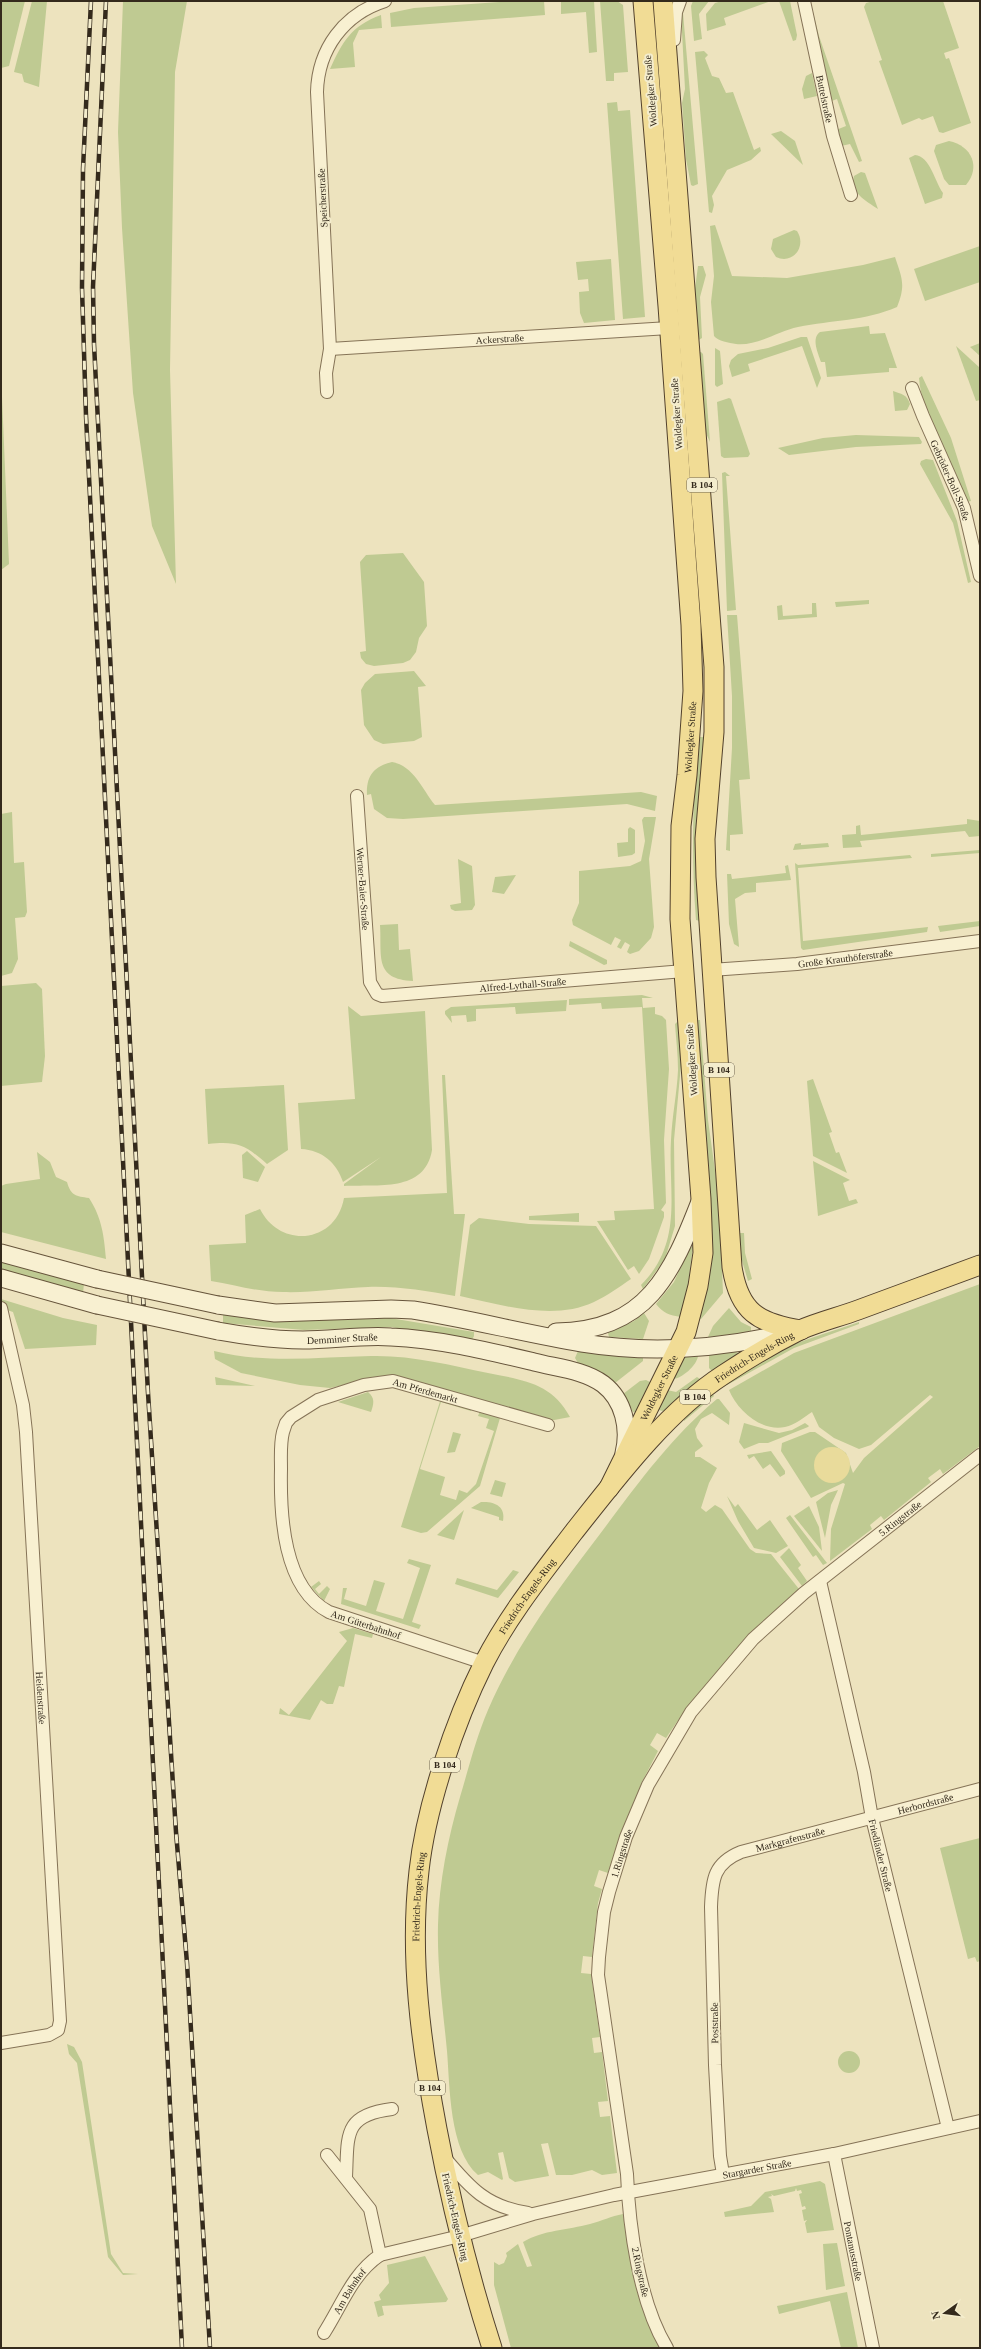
<svg xmlns="http://www.w3.org/2000/svg" width="981" height="2349" viewBox="0 0 981 2349" font-family="'Times New Roman',serif">
  <style>
    .green { fill: #bfca92 }
    .sand { fill: #e9db9b }
    .lines { fill: none; stroke-linecap: round; stroke-linejoin: round }
    .street-casing { stroke: #857357; stroke-width: 14 }
    .secondary-casing { stroke: #66543b; stroke-width: 19 }
    .primary-casing { stroke: #52412c; stroke-width: 21 }
    .street { stroke: #f8f0d1; stroke-width: 12 }
    .secondary { stroke: #f8f0d1; stroke-width: 17 }
    .primary { stroke: #f1dc95; stroke-width: 19 }
    .rail-casing { stroke: #342a1c; stroke-width: 4.5 }
    .rail { stroke: #f4edcd; stroke-width: 3; stroke-dasharray: 9; stroke-linecap: butt }
    .secondary-bridge-casing { stroke: #66543b; stroke-width: 19; stroke-linecap: butt }
    .secondary-bridge { stroke: #f8f0d1; stroke-width: 17 }
    .labels { text-anchor: middle; stroke-width: 4; stroke-linejoin: round; paint-order: stroke }
    .shield { fill: #f4edcd; stroke: #6e6451; stroke-width: 1 }
    .shield-label { font-size: 9px; font-weight: bold; fill: #342a1c }
    .street-label { font-size: 10px; fill: #342a1c; stroke: #f4edcd }
  </style>
  <rect width="100%" height="100%" fill="#ede3be"/>
  <!-- green -->
  <g class="green">
    <polygon points="1,1 25,1 9,66 1,68"/>
    <polygon points="32,1 47,1 39,87 24,82 22,74 14,72"/>
    <polygon points="123,1 187,1 175,72 170,370 176,584 152,526 133,393 122,228 118,132"/>
    <polygon points="515,1 544,1 545,15 391,27 390,13 414,8"/>
    <polygon points="561,1 594,1 597,52 589,53 586,12 561,14"/>
    <polygon points="600,1 617,1 623,5 628,72 614,73 614,81 606,81"/>
    <polygon points="693,1 709,1 699,14 702,39 694,41 691,6"/>
    <polygon points="722,1 771,1 724,18 726,25 707,31 706,14 715,3"/>
    <polygon points="779,1 790,1 797,35 796,40 793,41"/>
    <polygon points="873,1 943,1 959,48 944,53 946,59 949,58 971,123 943,133 939,132 933,116 922,120 919,118 902,125 879,61 882,60 864,7 866,3"/>
    <polygon points="812,8 819,36 862,161 859,162 850,144 841,146 836,130 846,126 837,99 829,102 809,9"/>
    <polygon points="681,13 683,13 698,184 693,186 691,185 686,159 682,103 685,89"/>
    <path d="M381 15 382 28 359 30 353 43 355 67 330 69C343 41 351 26 381 15Z"/>
    <polygon points="704,51 708,55 705,58 712,76 719,78 726,93 733,92 754,150 760,147 761,151 751,160 727,170 712,196 714,205 712,213 709,212 695,52"/>
    <polygon points="812,73 817,96 804,99 802,89 806,76"/>
    <polygon points="617,102 618,111 630,110 645,317 623,319 607,103"/>
    <polygon points="781,131 795,141 803,165 771,134"/>
    <path d="M949 141C972 146 981 167 966 185H949L944 179 934 151 936 145Z"/>
    <path d="M915 155C930 156 935 182 943 193L942 198 925 204 909 158Z"/>
    <path d="M861 172 865 173 878 209C866 201 849 192 854 176Z"/>
    <path d="M715 225 732 276 787 278 863 265 895 257C902 278 906 285 897 307 865 321 832 320 798 327 778 331 758 346 736 344 729 343 718 341 714 336L711 302 714 276 710 226Z"/>
    <path d="M794 230 797 231C807 246 793 265 776 257L771 249 773 239Z"/>
    <polygon points="980,246 980,282 925,301 914,269"/>
    <polygon points="611,259 615,320 584,323 580,313 579,292 589,291 588,279 578,280 576,262"/>
    <polygon points="698,266 703,266 706,275 700,297 702,338 697,341 694,296"/>
    <path d="M869 326 870 334 885 333 897 368H889V372L827 377 825 362H821C818 353 811 338 820 332Z"/>
    <polygon points="801,337 807,337 821,378 817,388 802,346 748,364 750,371 732,377 729,366 731,360 738,354 768,348"/>
    <polygon points="980,343 980,356 970,347"/>
    <polygon points="956,346 980,368 980,400 976,401"/>
    <polygon points="715,348 720,351 723,384 717,387 715,385"/>
    <polygon points="697,352 701,352 703,354 710,442 703,427"/>
    <polygon points="1,373 9,564 1,570"/>
    <path d="M922 376 951 438 971 501 967 502C956 465 921 414 919 378Z"/>
    <path d="M893 391C901 394 907 394 910 404L907 410 895 411Z"/>
    <polygon points="729,398 731,399 750,454 748,457 724,458 721,456 717,402"/>
    <polygon points="856,435 919,437 922,442 921,444 856,447 789,455 778,448 823,438"/>
    <polygon points="926,459 933,460 957,521 971,582 968,583 953,523 920,464 921,461"/>
    <polygon points="725,472 730,476 726,476 736,610 727,611 722,473"/>
    <polygon points="403,553 424,582 427,626 419,638 416,652 410,660 403,663 374,666 366,664 361,658 360,652 366,651 360,562 366,555"/>
    <polygon points="869,600 869,604 836,607 835,602"/>
    <polygon points="812,603 816,603 817,617 778,620 777,606 782,605 783,616 812,614"/>
    <polygon points="727,615 737,615 750,779 739,780 743,834 730,835 730,851 726,850 732,748 732,696"/>
    <polygon points="414,671 426,686 418,687 422,737 414,741 383,744 374,740 364,725 361,690 365,683 375,674"/>
    <path d="M697 737H705L700 921 696 920C691 859 693 799 697 737Z"/>
    <path d="M392 762C414 766 422 789 435 805L641 792 657 796 655 811 627 804 403 819 387 818 374 809 371 794 367 795C366 776 374 766 392 762Z"/>
    <polygon points="12,812 14,863 24,862 27,912 25,917 15,918 18,959 12,973 1,976 1,814"/>
    <polygon points="644,817 656,817 649,859 654,927 651,938 639,951 630,954 627,952 630,945 625,942 621,949 617,947 621,940 615,937 611,945 573,925 572,920 579,903 579,871 630,866 641,861 645,841 642,820"/>
    <polygon points="967,819 980,821 980,836 969,837 965,831 860,841 862,847 843,848 842,835 856,834 856,826 860,825 861,835 967,824"/>
    <polygon points="630,827 635,830 635,853 632,855 618,857 617,843 628,842 628,829"/>
    <polygon points="801,843 801,845 828,843 829,847 793,850 795,844"/>
    <polygon points="980,850 980,853 931,857 931,854"/>
    <polygon points="910,855 912,858 798,868 803,941 928,927 927,932 803,950 801,948 795,863 798,865"/>
    <polygon points="458,859 472,866 475,905 472,910 455,911 451,909 450,905 461,903"/>
    <polygon points="788,865 791,880 756,883 756,892 745,893 735,899 739,947 734,944 729,924 727,874 731,874 732,879 786,873 785,866"/>
    <polygon points="516,875 504,894 492,892 495,877"/>
    <polygon points="980,921 980,926 940,932 938,926"/>
    <path d="M398 924 399 950 410 949 413 981C374 979 382 957 380 925Z"/>
    <polygon points="570,941 607,960 607,964 604,965 569,946"/>
    <polygon points="36,983 42,989 45,1056 42,1082 1,1086 1,986"/>
    <polygon points="642,995 653,998 642,998 643,1008 655,1007 655,1014 662,1016 666,1020 669,1069 664,1140 666,1203 661,1210 664,1212 664,1217 649,1259 639,1274 634,1266 628,1270 597,1221 615,1220 614,1211 654,1209 642,1007 602,1009 601,1003 569,1005 569,999"/>
    <polygon points="567,1000 566,1011 516,1014 515,1007 476,1009 476,1021 467,1022 466,1015 451,1016 452,1023 445,1014 445,1011 451,1007"/>
    <path d="M348 1006 361 1016 425 1011 432 1150C425 1193 377 1184 344 1186V1184L381 1157 343 1182C337 1163 322 1150 301 1149L298 1103 355 1099Z"/>
    <polygon points="696,1020 700,1020 708,1120 719,1199 723,1293 701,1319 699,1318"/>
    <path d="M678 1021 681 1065 674 1140 675 1226 665 1259 643 1289 641 1285C684 1242 668 1193 671 1140 672 1116 677 1093 678 1070 678 1054 676 1039 675 1024Z"/>
    <path d="M442 1075H445L454 1214H465L455 1296C426 1291 397 1286 368 1287 339 1288 311 1293 283 1292 258 1292 235 1285 211 1281L209 1245 246 1243 245 1215 260 1209C280 1249 336 1244 344 1198L447 1193Z"/>
    <polygon points="813,1079 832,1132 829,1133 836,1153 839,1152 847,1173 813,1156 807,1081"/>
    <path d="M284 1085 288 1150 267 1164C245 1145 238 1141 208 1144L205 1089Z"/>
    <polygon points="247,1151 265,1167 258,1182 243,1178 242,1155"/>
    <path d="M37 1152 50 1162 56 1177 67 1182C71 1196 76 1196 89 1198 102 1218 104 1236 106 1259L1 1232V1186L6 1184 40 1179Z"/>
    <polygon points="813,1161 850,1180 843,1183 849,1201 856,1199 858,1203 818,1216"/>
    <polygon points="579,1213 579,1222 529,1220 529,1216"/>
    <path d="M479 1218 529 1224 596 1226 631 1279C619 1287 607 1296 594 1302 554 1321 501 1305 460 1296L470 1225Z"/>
    <polygon points="739,1233 744,1233 745,1253 752,1279 748,1281 740,1254"/>
    <path d="M690 1246 693 1247 687 1291 681 1317C669 1315 663 1313 656 1304L674 1282Z"/>
    <polygon points="1,1262 84,1283 83,1294 1,1270"/>
    <path d="M980 1284V1446L943 1474 940 1469 928 1478 931 1482 884 1520 881 1516 870 1525 872 1529 830 1561 831 1529 845 1484 843 1483 811 1498 781 1451 782 1443 810 1432H815L846 1453 853 1473 864 1458 933 1397 930 1395 871 1445 859 1449 834 1438 819 1427 812 1412C804 1417 795 1425 785 1427 761 1432 737 1410 729 1390L794 1353Z"/>
    <polygon points="1,1299 63,1318 97,1325 96,1345 25,1349 13,1312 1,1308"/>
    <polygon points="729,1308 741,1322 751,1327 751,1332 708,1337 713,1326"/>
    <polygon points="644,1313 649,1321 643,1339 609,1337 608,1333 634,1321"/>
    <polygon points="223,1314 274,1320 390,1318 474,1332 474,1336 472,1340 391,1327 304,1330 223,1323"/>
    <path d="M859 1322V1324L794 1348 727 1385 723 1384C759 1351 814 1338 859 1322Z"/>
    <path d="M214 1351C266 1364 319 1357 371 1356 411 1355 450 1365 488 1373 523 1380 552 1383 570 1417L549 1421 394 1376H382L330 1388 300 1385 241 1373 215 1359Z"/>
    <polygon points="578,1351 643,1357 643,1361 615,1383 601,1372 578,1363 575,1358"/>
    <polygon points="736,1352 738,1353 737,1355 712,1371 709,1368 709,1355"/>
    <path d="M698 1356C697 1365 682 1379 672 1379L683 1357Z"/>
    <polygon points="215,1377 255,1386 216,1385"/>
    <polygon points="697,1377 700,1379 666,1412 659,1410 658,1408 667,1390 676,1392"/>
    <polygon points="646,1380 652,1383 637,1413 633,1412 623,1394 640,1381"/>
    <polygon points="710,1390 714,1396 684,1421 683,1417"/>
    <path d="M368 1392C375 1398 374 1403 371 1412L338 1402Z"/>
    <polygon points="441,1398 472,1409 471,1411 441,1402 420,1469 445,1477 440,1495 456,1500 459,1490 467,1493 476,1484 494,1431 486,1428 489,1419 478,1416 480,1411 500,1418 480,1486 427,1532 421,1533 401,1527"/>
    <path d="M717 1399H719L730 1413 729 1425 712 1413 701 1419 695 1429 697 1438 703 1446 695 1452V1457H700L717 1468 709 1483 701 1508 706 1512 715 1505 722 1509 750 1549 756 1553 771 1554 799 1589C750 1635 703 1682 666 1738L657 1733 650 1745 658 1751 642 1782 608 1873 599 1870 594 1886 602 1889 598 1903 592 1957 583 1956 581 1973 591 1974 600 2037 592 2038 594 2053 602 2052 608 2101 598 2102 600 2117 610 2116 617 2173 602 2175 592 2170 572 2175H556L548 2143 541 2144 549 2176 515 2182 509 2178 503 2152 498 2153 503 2179 502 2180 488 2172 478 2175C449 2150 450 2087 447 2051 443 2009 437 1967 438 1925 439 1882 448 1838 460 1797 469 1767 476 1738 488 1710 516 1645 558 1589 600 1534 636 1486 671 1437 717 1399Z"/>
    <polygon points="744,1423 779,1433 792,1430 805,1423 809,1426 808,1427 768,1443 759,1443 744,1449 739,1442"/>
    <polygon points="453,1432 461,1434 455,1452 447,1453"/>
    <polygon points="771,1451 785,1471 785,1474 780,1477 770,1464 763,1469 754,1456 749,1459 747,1455"/>
    <polygon points="495,1480 506,1483 502,1497 490,1494"/>
    <polygon points="838,1490 831,1505 825,1538 816,1502 828,1493"/>
    <polygon points="727,1496 735,1507 738,1504 757,1530 770,1520 788,1546 776,1553 754,1548 738,1521"/>
    <path d="M481 1502C494 1501 506 1506 503 1521L499 1520V1517L471 1508Z"/>
    <polygon points="809,1506 819,1527 822,1551 794,1516"/>
    <polygon points="464,1510 454,1540 437,1535"/>
    <polygon points="790,1515 827,1563 823,1565 816,1555 813,1557 786,1518"/>
    <polygon points="789,1548 801,1565 798,1568 807,1581 802,1586 780,1557"/>
    <polygon points="409,1559 431,1565 412,1622 421,1625 419,1629 341,1604 343,1588 347,1588 344,1599 366,1606 374,1580 385,1583 376,1611 403,1619 420,1568 407,1563"/>
    <polygon points="513,1570 519,1572 498,1598 455,1584 457,1578 497,1590"/>
    <polygon points="319,1581 321,1584 315,1589 319,1594 327,1586 330,1589 324,1601 311,1587"/>
    <polygon points="353,1628 373,1634 372,1638 355,1634 344,1687 339,1686 333,1704 327,1704 321,1700 310,1720 279,1714 280,1708 289,1715 347,1641 339,1632"/>
    <polygon points="980,1838 980,1961 977,1962 975,1957 968,1959 940,1848"/>
    <polygon points="67,2044 74,2047 82,2062 111,2254 123,2273 138,2274 123,2275 108,2257 77,2063 69,2054"/>
    <circle cx="849" cy="2062" r="11"/>
    <polygon points="820,2181 825,2184 834,2230 807,2233 805,2223 807,2220 804,2221 802,2210 806,2209 805,2206 802,2207 799,2194 802,2193 801,2190 797,2191 796,2188 795,2191 774,2196 771,2194 772,2196 768,2197 771,2199 774,2212 725,2217 724,2212 751,2206 765,2192"/>
    <path d="M623 2214C631 2260 636 2307 661 2348H511L494 2285V2262L499 2265 504 2263 507 2256 506 2253 518 2244 527 2267 532 2266 523 2242C543 2230 568 2230 590 2224 602 2221 611 2216 623 2214Z"/>
    <polygon points="837,2243 845,2286 826,2290 823,2244"/>
    <polygon points="425,2256 448,2299 446,2302 382,2306 384,2315 378,2317 374,2302 381,2300 379,2295 389,2283 387,2265"/>
    <polygon points="847,2292 858,2348 841,2348 830,2301 779,2314 777,2306"/>
  </g>
  <!-- sand -->
  <circle class="sand" cx="832" cy="1465" r="18"/>
  <g class="lines">
    <defs>
      <g id="street">
        <path id="s1" d="M804 1 833 136 851 195"/>
        <polyline points="674,40 676,12 680,1"/>
        <path id="s2" d="M330 349 669 328"/>
        <path id="s3" d="M912 388 923 416 964 508 980 576"/>
        <path d="M327 392 326 373 330 349 317 92C318 49 344 14 385 1"/>
        <path id="s4" d="M357 796 370 982 377 994 382 996 684 971"/>
        <path id="s5" d="M711 970 797 964 980 941"/>
        <path id="s6" d="M1 1308 23 1405 26 1432 60 2021 58 2030 49 2035 1 2043"/>
        <path id="s7" d="M820 1581 864 1772 872 1818 948 2128"/>
        <path id="s8" d="M484 1663 329 1612C283 1588 280 1515 281 1469 281 1457 280 1444 283 1432L286 1423 291 1417 318 1400 364 1385 393 1381 548 1425"/>
        <path id="s9" d="M834 2154 873 2348"/>
        <path d="M445 2158C470 2188 487 2207 528 2213"/>
        <path id="s10" d="M723 2174 720 2156 715 2065 711 1907C712 1879 714 1863 741 1852L980 1789"/>
        <path d="M346 2177C348 2135 343 2115 392 2109"/>
        <path id="s11" d="M380 2255 460 2236 533 2214 614 2195 834 2154 980 2121"/>
        <path id="s12" d="M324 2333C342 2305 352 2274 380 2255L370 2209 327 2155"/>
        <path id="s13" d="M667 2348C639 2302 629 2227 627 2174L598 1975 599 1957 604 1912 609 1892 626 1837 648 1785 691 1712 753 1639 804 1593 980 1455"/>
      </g>
      <g id="secondary">
        <polyline points="1,1253 97,1279"/>
        <polyline points="1,1278 97,1305"/>
        <path d="M218 1305 275 1313 391 1309 413 1310C470 1319 526 1334 582 1343 651 1354 720 1349 787 1333"/>
        <path id="s14" d="M218 1331C246 1336 274 1340 303 1340 332 1340 361 1335 391 1337 439 1339 488 1351 534 1362 557 1368 584 1370 603 1384 624 1400 630 1429 624 1453"/>
        <path d="M556 1332C647 1331 672 1274 701 1199"/>
      </g>
      <g id="primary">
        <path d="M663 1 714 667V732L705 839 706 877 732 1267C739 1312 758 1323 801 1330"/>
        <path id="s15" d="M609 1488 686 1332 698 1286 703 1253 701 1199 680 919 681 826 687 775 693 691 691 625 668 306 643 1"/>
        <path id="s16" d="M492 2348C469 2276 451 2203 437 2129 421 2044 409 1957 419 1871 426 1806 455 1721 484 1663 508 1616 541 1575 573 1533 615 1480 666 1412 723 1375 747 1359 774 1343 800 1330 818 1322 839 1317 858 1310 899 1295 939 1280 980 1265"/>
      </g>
    </defs>
    <!-- street casing -->
    <use href="#street" class="street-casing"/>
    <!-- secondary casing -->
    <use href="#secondary" class="secondary-casing"/>
    <!-- primary casing -->
    <use href="#primary" class="primary-casing"/>
    <!-- street -->
    <use href="#street" class="street"/>
    <!-- secondary -->
    <use href="#secondary" class="secondary"/>
    <!-- primary -->
    <use href="#primary" class="primary"/>
    <defs>
      <g id="rail">
        <polyline points="91,1 83,169 82,288 86,416 182,2348"/>
        <polyline points="106,1 93,287 94,344 148,1393 176,1832 187,1963 210,2348"/>
      </g>
    </defs>
    <!-- rail casing -->
    <use href="#rail" class="rail-casing"/>
    <!-- rail -->
    <use href="#rail" class="rail"/>
    <defs>
      <g id="secondary-bridge">
        <polyline points="97,1279 218,1305"/>
        <polyline points="97,1305 218,1331"/>
      </g>
    </defs>
    <!-- secondary-bridge casing -->
    <use href="#secondary-bridge" class="secondary-bridge-casing"/>
    <!-- secondary-bridge -->
    <use href="#secondary-bridge" class="secondary-bridge"/>
  </g>
  <g class="labels">
    <!-- shield labels -->
    <g class="shield">
      <rect x="687" y="478" width="30" height="14" rx="3"/>
      <rect x="704" y="1063" width="30" height="14" rx="3"/>
      <rect x="680" y="1390" width="30" height="14" rx="3"/>
      <rect x="430" y="1758" width="30" height="14" rx="3"/>
      <rect x="415" y="2081" width="30" height="14" rx="3"/>
    </g>
    <g class="shield-label">
      <text x="702" y="488">B 104</text>
      <text x="719" y="1073">B 104</text>
      <text x="695" y="1400">B 104</text>
      <text x="445" y="1768">B 104</text>
      <text x="430" y="2091">B 104</text>
    </g>
    <!-- street labels -->
    <g class="street-label">
      <text transform="translate(650 91) rotate(-95)" y="4">Woldegker Straße</text>
      <text dy="4" stroke="none"><textPath href="#s1" startOffset="100">Buttelstraße</textPath></text>
      <text transform="translate(322 198) rotate(-93)" y="4">Speicherstraße</text>
      <text dy="4" stroke="none"><textPath href="#s2" startOffset="170">Ackerstraße</textPath></text>
      <text transform="translate(676 414) rotate(-94)" y="4">Woldegker Straße</text>
      <text dy="4" stroke="none"><textPath href="#s3" startOffset="100">Gebrüder-Boll-Straße</textPath></text>
      <text dy="4" stroke="none"><textPath href="#s15" startOffset="772">Woldegker Straße</textPath></text>
      <text dy="4" stroke="none"><textPath href="#s4" startOffset="93">Werner-Baier-Straße</textPath></text>
      <text dy="4" stroke="none"><textPath href="#s5" startOffset="135">Große Krauthöferstraße</textPath></text>
      <text dy="4" stroke="none"><textPath href="#s4" startOffset="347">Alfred-Lythall-Straße</textPath></text>
      <text transform="translate(691 1060) rotate(-94)" y="4">Woldegker Straße</text>
      <text dy="4" stroke="none"><textPath href="#s14" startOffset="125">Demminer Straße</textPath></text>
      <text dy="4" stroke="none"><textPath href="#s16" startOffset="1117">Friedrich-Engels-Ring</textPath></text>
      <text dy="4" stroke="none"><textPath href="#s15" startOffset="112">Woldegker Straße</textPath></text>
      <text dy="4" stroke="none"><textPath href="#s8" startOffset="519">Am Pferdemarkt</textPath></text>
      <text dy="4" stroke="none"><textPath href="#s13" startOffset="950">5.Ringstraße</textPath></text>
      <text dy="4" stroke="none"><textPath href="#s16" startOffset="784">Friedrich-Engels-Ring</textPath></text>
      <text transform="translate(366 1624) rotate(18)" y="4">Am Güterbahnhof</text>
      <text dy="4" stroke="none"><textPath href="#s6" startOffset="393">Heidenstraße</textPath></text>
      <text dy="4" stroke="none"><textPath href="#s10" startOffset="526">Herbordstraße</textPath></text>
      <text dy="4" stroke="none"><textPath href="#s10" startOffset="386">Markgrafenstraße</textPath></text>
      <text dy="4" stroke="none"><textPath href="#s13" startOffset="506">1.Ringstraße</textPath></text>
      <text dy="4" stroke="none"><textPath href="#s7" startOffset="281">Friedländer Straße</textPath></text>
      <text dy="4" stroke="none"><textPath href="#s16" startOffset="460">Friedrich-Engels-Ring</textPath></text>
      <text transform="translate(714 2023) rotate(-91)" y="4">Poststraße</text>
      <text dy="4" stroke="none"><textPath href="#s11" startOffset="387">Stargarder Straße</textPath></text>
      <text transform="translate(456 2217) rotate(77)" y="4">Friedrich-Engels-Ring</text>
      <text dy="4" stroke="none"><textPath href="#s9" startOffset="99">Pontanusstraße</textPath></text>
      <text transform="translate(641 2272) rotate(78)" y="4">2.Ringstraße</text>
      <text dy="4" stroke="none"><textPath href="#s12" startOffset="49">Am Bahnhof</textPath></text>
    </g>
  </g>
  <!-- border -->
  <rect width="981" height="2349" fill="none" stroke="#342a1c" stroke-width="4"/>
  <!-- north arrow -->
  <g transform="translate(945 2313) rotate(256)" stroke="#f4edcd" stroke-width="3" paint-order="stroke">
  <path d="M0-3L7 15L0 10L-7 15Z" fill="#342a1c"/>
  <text y="-6" font-size="11" font-weight="bold" text-anchor="middle" fill="#342a1c">N</text>
  </g>
</svg>
